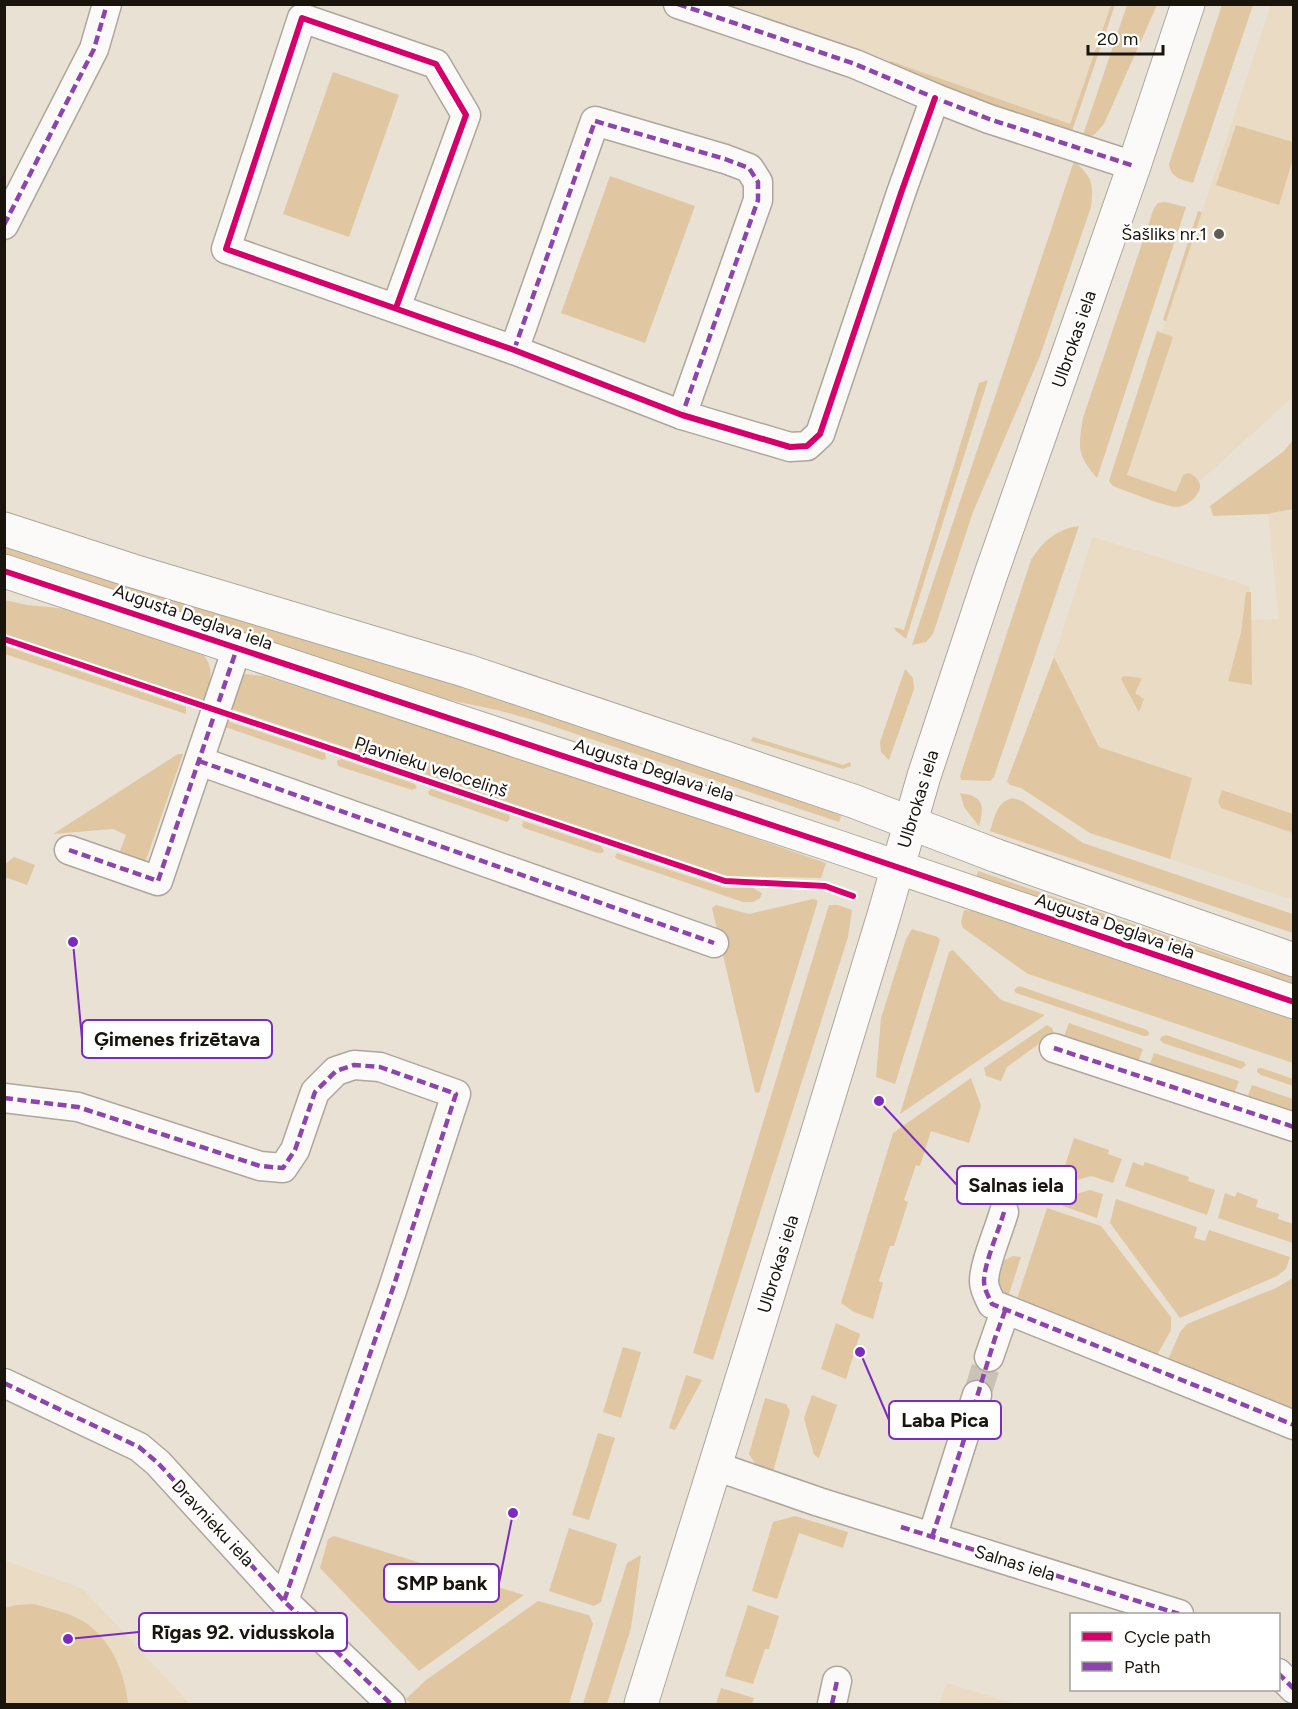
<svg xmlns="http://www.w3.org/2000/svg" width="1298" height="1709" viewBox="0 0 1298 1709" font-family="Figtree,sans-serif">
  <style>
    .built { fill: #eadbc5 }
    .green { fill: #e0c7a2 }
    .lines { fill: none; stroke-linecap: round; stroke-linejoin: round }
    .minor-tunnel { stroke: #cac2b6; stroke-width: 28; stroke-dasharray: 28 14; stroke-linecap: butt }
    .minor-casing { stroke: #aca69c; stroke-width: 31 }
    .secondary-casing { stroke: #aca69c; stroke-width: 35 }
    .minor { stroke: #fcfaf9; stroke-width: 28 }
    .secondary { stroke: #fcfaf9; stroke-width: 33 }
    .quiet { stroke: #8e44ad; stroke-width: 4.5; stroke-dasharray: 9 4.5; stroke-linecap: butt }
    .cycleway-casing { stroke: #fff; stroke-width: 10 }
    .cycleway { stroke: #d6006c; stroke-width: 6 }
    .poi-dot { fill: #625c52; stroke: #fff; stroke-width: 2 }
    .labels { text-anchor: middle; stroke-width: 5; stroke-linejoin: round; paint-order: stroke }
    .poi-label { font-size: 18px; fill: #19140c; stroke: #fff; text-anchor: end }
    .street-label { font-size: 18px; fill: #19140c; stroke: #fff }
    .leader { fill: none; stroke: #7b2cbf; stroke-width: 2 }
    .callout-dot { fill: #7b2cbf; stroke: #fff; stroke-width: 2 }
    .callout { fill: #fff; stroke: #7b2cbf; stroke-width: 2 }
    .callout-label { font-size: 20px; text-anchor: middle; font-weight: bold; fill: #19140c }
  </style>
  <rect width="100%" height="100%" fill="#e9e1d4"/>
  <!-- built -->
  <g class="built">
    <polygon points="726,5 1111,5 1070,124"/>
    <polygon points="1271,5 1293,5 1293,397 1178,501 1113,479"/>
    <polygon points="1293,509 1293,900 1170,859 1192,778 1099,747 1054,657 1093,537 1250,586 1250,620 1279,619 1268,514"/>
    <polygon points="4,1560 83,1589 190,1704 5,1704"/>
    <polygon points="947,1683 1015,1704 939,1704"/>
  </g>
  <!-- green -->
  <g class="green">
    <polygon points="1111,5 1115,5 1071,134 1066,135 887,66 890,61 1070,124"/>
    <polygon points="1127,5 1157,5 1104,124 1094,135 1082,138"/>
    <path d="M1222 5H1253L1193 183C1180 179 1171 178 1169 164Z"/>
    <polygon points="333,72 399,95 349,237 283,214"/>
    <polygon points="1236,125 1293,142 1293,159 1279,205 1216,185"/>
    <path d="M1074 161C1092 177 1094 183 1091 207L1040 356 973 512 933 634 926 642 912 645Z"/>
    <polygon points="610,176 695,206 645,343 561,313"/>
    <path d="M1165 202 1186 207 1097 478C1077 455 1078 448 1083 418L1154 208 1158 203Z"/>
    <polygon points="1198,211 1202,212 1166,321 1163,320"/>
    <path d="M1157 331 1173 337 1127 475 1176 492 1183 475 1189 473C1195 476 1200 480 1200 487 1199 497 1186 507 1176 507 1164 506 1126 491 1113 486L1109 481Z"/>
    <polygon points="988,380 906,639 896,631 894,627 904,630 979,383"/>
    <polygon points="1293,440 1293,509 1268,514 1213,516 1210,506 1284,451"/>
    <path d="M1079 526 994 777 990 781 961 780 960 776 1031 560C1043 541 1057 529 1079 526Z"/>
    <polygon points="5,544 432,674 843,812 839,822 537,721 497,710 416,693 5,556"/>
    <polygon points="1246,592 1251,592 1252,685 1228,681 1241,633"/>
    <path d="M5 600 27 605 68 609 202 653C216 669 210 683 204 701L5 636Z"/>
    <polygon points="5,646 186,707 186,714 5,654"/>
    <polygon points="1054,657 1099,747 1192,778 1170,859 1090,833 1021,788 1010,785 1007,781"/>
    <polygon points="905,669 913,678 914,689 889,760 881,752 880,742"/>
    <polygon points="245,674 264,676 615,790 826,863 821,878 727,876 226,707 239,678"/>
    <polygon points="1124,676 1142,678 1135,693 1144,699 1139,712 1121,679"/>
    <polygon points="221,719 325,753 326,759 322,760 219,725"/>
    <polygon points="753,737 843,765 850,762 851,766 843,769 751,741"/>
    <polygon points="178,754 183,754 146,860 134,866 117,859 126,835 113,829 53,834"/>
    <polygon points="341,759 415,784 417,788 412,790 338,766 337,761"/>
    <polygon points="431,789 509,815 510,819 507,822 429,795 428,792"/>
    <polygon points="1222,790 1293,814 1293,833 1221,808 1218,802"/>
    <path d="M960 793C983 796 985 805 979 826L964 807Z"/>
    <path d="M1013 798 1022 801 1083 843 1293 914V933L990 831C995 817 996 802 1013 798Z"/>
    <polygon points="523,821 601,846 604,851 602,853 598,853 524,828 522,826"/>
    <polygon points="617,853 725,888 753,888 762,893 760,898 753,902 743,902 617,859 615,857"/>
    <polygon points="14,857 35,865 27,885 5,877 5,864"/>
    <polygon points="978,871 1270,971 1293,976 1293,988 975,880"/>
    <polygon points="813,899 817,900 817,904 759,1093 755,1092 712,908 716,905 749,914"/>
    <polygon points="829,905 838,905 852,910 848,937 713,1360 693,1353"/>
    <polygon points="964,910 972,911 1293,1020 1293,1063 1028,974 963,928 961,922"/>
    <polygon points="912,929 938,937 940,940 895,1084 876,1077 881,1018 906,939"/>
    <polygon points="953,950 1001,1000 1045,1015 900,1114 949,952"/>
    <polygon points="1019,986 1147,1030 1149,1033 1148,1036 1144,1036 1016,993 1014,990"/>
    <polygon points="1069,1023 1143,1049 1138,1062 1064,1036"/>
    <polygon points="1047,1025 1052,1028 1054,1033 1007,1067 1001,1081 986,1076 984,1068"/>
    <polygon points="1166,1035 1244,1062 1246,1065 1241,1069 1163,1043 1160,1040 1161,1037"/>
    <polygon points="1154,1053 1239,1081 1234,1094 1149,1066"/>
    <polygon points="1261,1068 1293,1079 1293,1086 1261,1075 1257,1072 1257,1069"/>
    <polygon points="971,1078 981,1106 969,1143 931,1131 920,1166 916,1165 904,1200 908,1202 894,1246 890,1246 879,1281 883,1283 873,1319 854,1312 841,1303 893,1133"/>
    <polygon points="1252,1085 1293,1099 1293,1114 1247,1098"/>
    <polygon points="1074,1138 1109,1150 1108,1154 1122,1159 1113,1183 1091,1176 1034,1193 1020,1189 1028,1168 1038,1171 1040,1167 1062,1175"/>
    <polygon points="1133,1162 1143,1166 1145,1162 1189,1177 1188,1181 1215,1190 1207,1215 1125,1186"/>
    <polygon points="1090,1190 1103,1194 1097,1218 1063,1206 1062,1201 1065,1197"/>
    <polygon points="1237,1192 1258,1200 1256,1207 1279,1214 1278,1219 1293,1224 1293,1243 1218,1218 1225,1193 1235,1197"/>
    <polygon points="1116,1199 1197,1227 1194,1238 1205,1241 1209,1230 1290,1257 1286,1269 1277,1276 1180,1318 1110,1223"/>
    <polygon points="1047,1208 1101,1226 1171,1317 1171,1330 1156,1357 1016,1302"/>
    <polygon points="1013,1256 1021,1257 1007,1300 999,1295 996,1268 1001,1262"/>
    <polygon points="1293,1278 1293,1413 1167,1362 1180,1332 1187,1324 1276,1288"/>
    <polygon points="836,1323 860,1334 846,1379 821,1369"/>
    <polygon points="623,1347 641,1352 621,1418 603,1412"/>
    <polygon points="686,1375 702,1380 675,1430 669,1428"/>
    <polygon points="812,1395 837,1405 819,1458 814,1455 804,1418"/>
    <polygon points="765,1398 786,1404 790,1411 773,1472 756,1465 749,1454"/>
    <polygon points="598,1433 615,1438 589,1520 572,1515"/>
    <polygon points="795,1516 848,1532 843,1548 799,1533 777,1599 752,1591 773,1522"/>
    <polygon points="569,1528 617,1544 601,1602 594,1606 549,1591"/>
    <polygon points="334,1536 524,1595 419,1671 320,1568 328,1539"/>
    <polygon points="641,1555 631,1628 607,1704 583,1704 627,1563"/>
    <polygon points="538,1601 589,1615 593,1624 569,1704 411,1704 406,1699 426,1680"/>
    <path d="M34 1604C50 1609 68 1612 83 1621 111 1639 125 1672 128 1704H5V1608L16 1605Z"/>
    <polygon points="748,1605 779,1616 769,1649 765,1649 753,1684 725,1676"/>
    <polygon points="721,1688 754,1698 752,1704 716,1704"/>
  </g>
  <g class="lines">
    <!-- minor-tunnel -->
    <polyline class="minor-tunnel" points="977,1395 989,1357"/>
    <defs>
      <g id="minor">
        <polyline points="678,4 855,64 935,98 989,119 1134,166"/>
        <polyline points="4,225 94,49 107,4"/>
        <polyline points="396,308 466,115 436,64 302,18 226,249 514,350 682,415 790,447 807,446 820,434 901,193 935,98"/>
        <polyline points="514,350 595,121 725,159 749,168 758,182 758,200 682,415"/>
        <polyline points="199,761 714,943"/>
        <polyline points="69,850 158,881 237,648"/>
        <polyline points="1054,1048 1294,1127"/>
        <polyline points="4,1098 78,1107 260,1166 283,1168 295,1150 315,1092 336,1071 354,1065 380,1067 456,1094 393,1288 284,1601"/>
        <path d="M1004 1212C999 1230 984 1264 984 1281 984 1290 989 1297 992 1304L1294 1425"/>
        <polyline points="989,1357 1005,1311"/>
        <polyline points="4,1383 139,1447 158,1463 284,1601 391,1704"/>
        <polyline points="715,1466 819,1502 1179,1614"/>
        <polyline points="932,1537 977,1395"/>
        <polyline points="1278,1673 1294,1689"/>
        <polyline points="832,1704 837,1681"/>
      </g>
      <g id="secondary">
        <polyline points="4,529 133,571 467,671 853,801 997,856 1294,960"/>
        <polyline points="4,571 838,847 1294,1002"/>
        <polyline points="641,1704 756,1334 884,915 924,776 990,577 1134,166 1188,4"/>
      </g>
    </defs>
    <!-- minor casing -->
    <use href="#minor" class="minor-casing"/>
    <!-- secondary casing -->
    <use href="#secondary" class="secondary-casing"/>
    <!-- minor -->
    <use href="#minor" class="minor"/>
    <!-- secondary -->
    <use href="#secondary" class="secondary"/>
    <!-- quiet -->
    <g class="quiet">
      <polyline points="678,4 855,64 935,98 989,119 1134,166"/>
      <polyline points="4,225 94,49 107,4"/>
      <polyline points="514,350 595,121 725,159 749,168 758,182 758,200 682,415"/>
      <polyline points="199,761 714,943"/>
      <polyline points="69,850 158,881 237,648"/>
      <polyline points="1054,1048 1294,1127"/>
      <polyline points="4,1098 78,1107 260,1166 283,1168 295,1150 315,1092 336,1071 354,1065 380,1067 456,1094 393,1288 284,1601"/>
      <path d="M1004 1212C999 1230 984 1264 984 1281 984 1290 989 1297 992 1304L1294 1425"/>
      <polyline points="4,1383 139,1447 158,1463 284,1601 391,1704"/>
      <polyline points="901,1527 1179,1614"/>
      <polyline points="932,1537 962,1446 995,1338 1005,1311"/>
      <polyline points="1278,1673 1294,1689"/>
      <polyline points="832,1704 837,1681"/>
    </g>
    <defs>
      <g id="cycleway">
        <polyline points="396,308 466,115 436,64 302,18 226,249 514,350 682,415 790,447 807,446 820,434 901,193 935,98"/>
        <polyline points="4,571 838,847 1294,1002"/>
        <polyline points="4,639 725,881 825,886 853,896"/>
      </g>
    </defs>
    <!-- cycleway casing -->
    <use href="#cycleway" class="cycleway-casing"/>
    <!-- cycleway -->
    <use href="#cycleway" class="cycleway"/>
  </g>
  <!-- markers -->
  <circle class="poi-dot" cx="1219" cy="234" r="6"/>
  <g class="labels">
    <!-- poi labels -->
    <g class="poi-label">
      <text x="1207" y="240">Šašliks nr.1</text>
    </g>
    <!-- street labels -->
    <g class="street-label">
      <text transform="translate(1074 339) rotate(-71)" y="6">Ulbrokas iela</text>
      <text transform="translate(193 617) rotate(19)" y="6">Augusta Deglava iela</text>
      <text transform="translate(431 767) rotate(18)" y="6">Pļavnieku veloceliņš</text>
      <text transform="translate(654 770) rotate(18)" y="6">Augusta Deglava iela</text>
      <text transform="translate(918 799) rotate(-73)" y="6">Ulbrokas iela</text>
      <text transform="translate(1115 926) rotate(19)" y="6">Augusta Deglava iela</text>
      <text transform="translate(778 1264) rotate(-73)" y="6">Ulbrokas iela</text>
      <text transform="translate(213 1523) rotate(47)" y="6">Dravnieku iela</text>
      <text transform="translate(1015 1563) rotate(17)" y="6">Salnas iela</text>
    </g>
  </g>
  <!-- callouts -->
  <path class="leader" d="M73 942L82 1039M879 1101L957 1185M860 1352L889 1420M513 1513L499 1583M68 1639L139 1632"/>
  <g class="callout-dot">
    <circle cx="73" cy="942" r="6"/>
    <circle cx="879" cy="1101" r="6"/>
    <circle cx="860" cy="1352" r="6"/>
    <circle cx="513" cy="1513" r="6"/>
    <circle cx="68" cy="1639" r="6"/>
  </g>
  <g class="callout">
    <rect x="82" y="1020" width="190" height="38" rx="6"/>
    <rect x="957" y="1166" width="119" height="38" rx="6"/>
    <rect x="889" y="1401" width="112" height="38" rx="6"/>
    <rect x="384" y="1564" width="115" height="38" rx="6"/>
    <rect x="139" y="1613" width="208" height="38" rx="6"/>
  </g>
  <g class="callout-label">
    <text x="177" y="1046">Ģimenes frizētava</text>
    <text x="1016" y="1192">Salnas iela</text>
    <text x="945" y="1427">Laba Pica</text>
    <text x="442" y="1590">SMP bank</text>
    <text x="243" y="1639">Rīgas 92. vidusskola</text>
  </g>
  <!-- border -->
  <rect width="1298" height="1709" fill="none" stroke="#19140c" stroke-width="12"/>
  <!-- legend -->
  <rect x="1070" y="1613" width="210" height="78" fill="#ffffff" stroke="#a3a19e" stroke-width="1.5"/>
  <rect x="1082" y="1632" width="30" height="9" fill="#d6006c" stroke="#a3a19e" stroke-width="1.5"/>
  <text x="1124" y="1643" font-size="18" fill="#19140c">Cycle path</text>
  <rect x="1082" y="1662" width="30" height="9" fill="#8e44ad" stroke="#a3a19e" stroke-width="1.5"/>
  <text x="1124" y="1673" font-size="18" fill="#19140c">Path</text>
  <!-- scale -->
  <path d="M1088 45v9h75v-9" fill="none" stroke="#19140c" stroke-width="3"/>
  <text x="1097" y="45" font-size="18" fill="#19140c" stroke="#ffffff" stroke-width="4.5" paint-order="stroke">20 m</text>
</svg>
